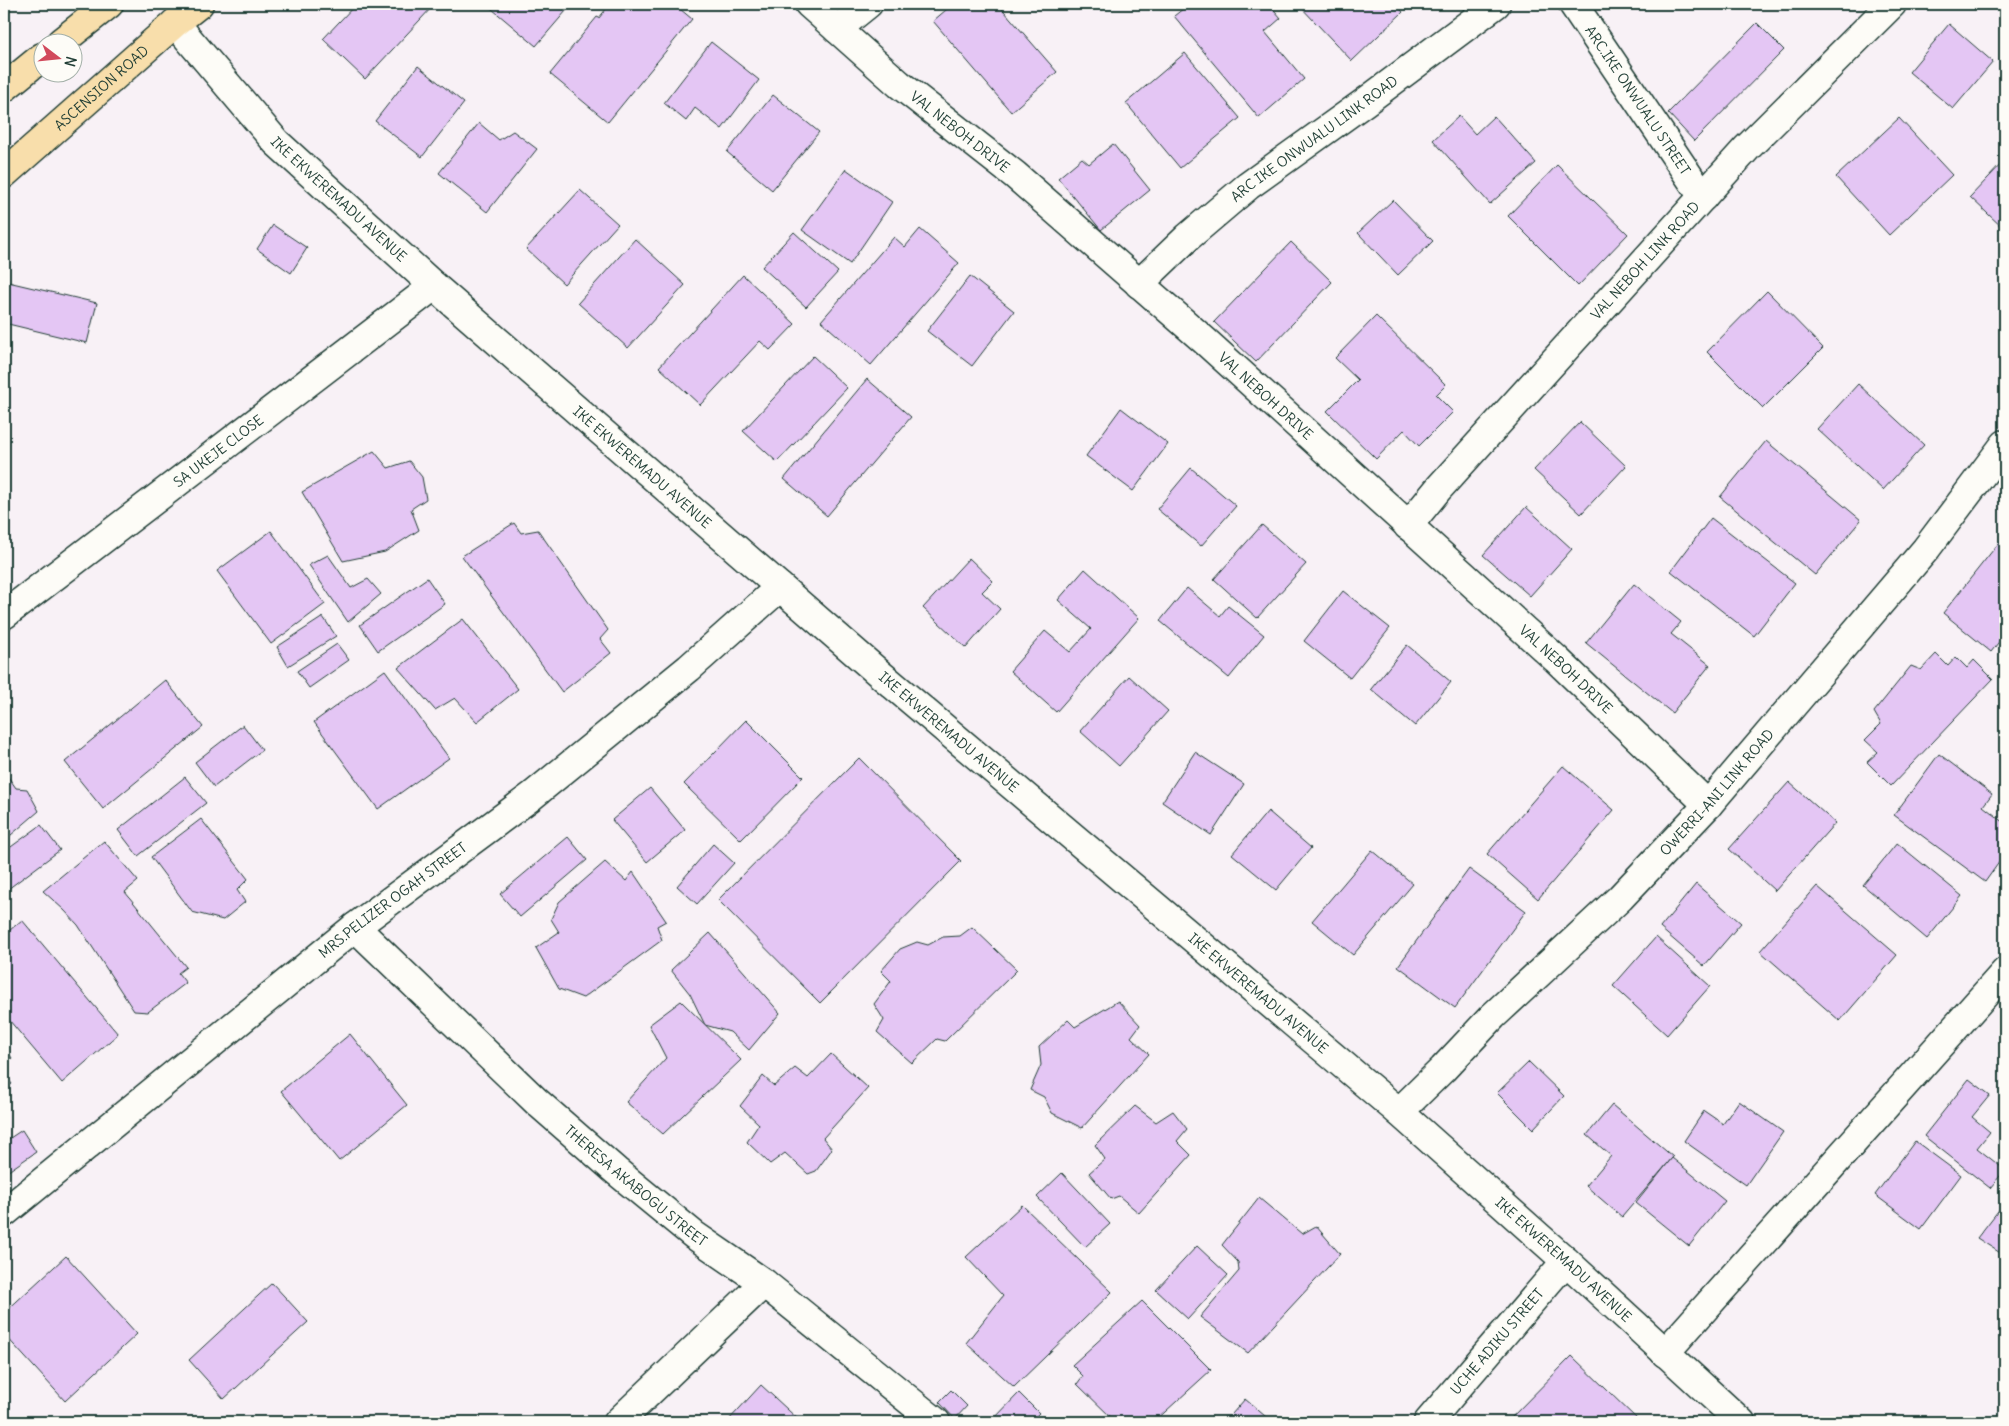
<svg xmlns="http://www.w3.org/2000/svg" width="2009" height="1426" viewBox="0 0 2009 1426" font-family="Delius,sans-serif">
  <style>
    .building { fill: #e4c6f4; stroke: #1f3d34 }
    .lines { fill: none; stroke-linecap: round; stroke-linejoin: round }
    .street-casing { stroke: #1f3d34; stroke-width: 31 }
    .primary-casing { stroke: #1f3d34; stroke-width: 31 }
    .street { stroke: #fdfcf7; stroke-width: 28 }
    .primary { stroke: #f8deab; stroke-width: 28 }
    .labels { text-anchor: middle; stroke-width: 4.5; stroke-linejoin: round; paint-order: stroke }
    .street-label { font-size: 14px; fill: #1f3d34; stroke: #fdfcf7 }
  </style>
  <rect width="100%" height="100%" fill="#f8f1f6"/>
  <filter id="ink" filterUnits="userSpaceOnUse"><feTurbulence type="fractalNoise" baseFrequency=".02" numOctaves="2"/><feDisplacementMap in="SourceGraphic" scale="10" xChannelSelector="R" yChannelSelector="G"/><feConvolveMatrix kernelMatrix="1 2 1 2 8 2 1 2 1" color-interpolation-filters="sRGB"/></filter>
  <g filter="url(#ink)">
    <!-- building -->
    <g class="building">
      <polygon points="356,4 431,4 433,6 365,79 323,39"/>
      <polygon points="486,4 572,4 536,46"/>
      <polygon points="610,4 674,4 692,19 608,122 550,74 597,17 599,18"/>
      <polygon points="953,4 998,4 1057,72 1011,112 933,21"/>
      <polygon points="1189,4 1269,4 1281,18 1265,32 1304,79 1259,118 1174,16"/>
      <polygon points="1298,4 1395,4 1403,12 1352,61"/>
      <polygon points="1757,23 1784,50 1694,141 1668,113"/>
      <polygon points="1949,24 1993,62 1953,109 1909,72"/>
      <polygon points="711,42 759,80 722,129 695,108 686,121 664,103"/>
      <polygon points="1185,53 1240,118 1180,168 1126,103"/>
      <polygon points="418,66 464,103 422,157 375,121"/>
      <polygon points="773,95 819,132 772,190 727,152"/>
      <polygon points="1459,116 1475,134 1494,116 1536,163 1490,204 1433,140"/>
      <polygon points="1899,118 1952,175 1889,235 1836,177"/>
      <polygon points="479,123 499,140 513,131 537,149 487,212 439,173"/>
      <polygon points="1113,144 1150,190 1101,230 1058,178 1082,158 1089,164"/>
      <polygon points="2005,160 2005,230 1970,197"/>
      <polygon points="1557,165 1628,234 1578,286 1508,216"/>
      <polygon points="846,169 892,202 850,264 802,230"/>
      <polygon points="580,190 618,224 564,284 526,249"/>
      <polygon points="1393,200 1433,241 1398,275 1358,233"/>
      <polygon points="273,225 307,248 291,273 257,249"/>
      <polygon points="920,229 959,263 871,365 821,321 894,237 905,247"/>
      <polygon points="794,232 838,272 806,307 762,267"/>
      <polygon points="635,239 685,285 628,348 578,303"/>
      <polygon points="1291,242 1332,282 1256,362 1214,322"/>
      <polygon points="743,275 795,324 770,350 760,341 700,405 659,367"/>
      <polygon points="970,276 1014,311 972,366 927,331"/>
      <polygon points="4,281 97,303 87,343 4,323"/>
      <polygon points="1767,291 1823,348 1763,408 1707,352"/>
      <polygon points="1376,316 1446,385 1436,395 1453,412 1419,446 1404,430 1376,459 1327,411 1358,380 1335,358"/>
      <polygon points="813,356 847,388 777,462 743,431"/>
      <polygon points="867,379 911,417 827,516 784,479"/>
      <polygon points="1858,384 1924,445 1883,490 1817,429"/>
      <polygon points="1121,408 1168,444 1133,491 1086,456"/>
      <polygon points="1580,422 1626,466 1581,514 1534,470"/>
      <polygon points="1766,441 1861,520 1815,575 1720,497"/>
      <polygon points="374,451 388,468 409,461 422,477 426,499 411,509 419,530 385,552 343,561 302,492"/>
      <polygon points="1191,468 1236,506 1201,546 1157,509"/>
      <polygon points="1526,507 1572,549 1530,596 1483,555"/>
      <polygon points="1711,518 1795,583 1754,636 1671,571"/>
      <polygon points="514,523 521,533 538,530 608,630 600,639 611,653 562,692 462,556"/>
      <polygon points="1262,525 1306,564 1257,618 1214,579"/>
      <polygon points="271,531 325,604 271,644 217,571"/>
      <polygon points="2005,535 2005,634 1991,652 1943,613"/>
      <polygon points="328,555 351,588 368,579 381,594 348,622 309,565"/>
      <polygon points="969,558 993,581 982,592 1000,609 966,648 923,608"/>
      <polygon points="1085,569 1139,618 1056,712 1010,671 1045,631 1070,652 1091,629 1058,600"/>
      <polygon points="427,578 445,604 378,651 360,625"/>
      <polygon points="1634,584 1681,622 1671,634 1710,665 1672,713 1586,643"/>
      <polygon points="1187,588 1220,616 1228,606 1264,635 1229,678 1160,621"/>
      <polygon points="1343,591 1390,628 1350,678 1304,641"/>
      <polygon points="323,617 336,636 288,666 277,647"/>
      <polygon points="463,619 518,689 477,722 455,698 435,710 398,668"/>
      <polygon points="337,644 349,660 309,688 297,671"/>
      <polygon points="1407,645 1451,682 1415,726 1371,689"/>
      <polygon points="1936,654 1948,666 1956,657 1967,668 1974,660 1993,679 1891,786 1867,762 1878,752 1865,740 1881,724 1874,712 1911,666 1921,670"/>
      <polygon points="385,670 449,758 378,809 314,722"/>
      <polygon points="1129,676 1168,711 1119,766 1080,731"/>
      <polygon points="165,680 203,727 103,809 65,762"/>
      <polygon points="746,720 803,777 741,840 684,784"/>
      <polygon points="243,725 262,750 214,787 195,762"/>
      <polygon points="1195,752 1244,784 1211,835 1162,802"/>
      <polygon points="1939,754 1992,794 1983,806 2005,823 2005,854 1985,882 1894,815"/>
      <polygon points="859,758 961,861 820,1003 718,900"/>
      <polygon points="1563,766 1614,810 1538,899 1487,854"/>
      <polygon points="4,771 16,788 27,789 39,811 4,841"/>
      <polygon points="185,777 206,803 138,856 118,830"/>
      <polygon points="1789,782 1835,823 1775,891 1729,849"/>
      <polygon points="650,788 685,830 647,862 612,820"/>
      <polygon points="1268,811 1311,848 1276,890 1232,854"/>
      <polygon points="201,819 248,879 237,890 245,902 223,920 192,912 151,857"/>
      <polygon points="41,825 60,850 4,892 4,852"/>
      <polygon points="568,837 587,860 520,917 500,894"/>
      <polygon points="104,841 138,881 125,892 186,967 178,973 186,983 148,1012 134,1011 78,925 64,910 43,891"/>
      <polygon points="1897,843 1962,896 1927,939 1863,885"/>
      <polygon points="713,844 734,863 697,904 677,886"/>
      <polygon points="1372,850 1413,884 1353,955 1312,921"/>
      <polygon points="605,862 626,881 633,872 666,921 657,926 662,940 583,998 559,989 536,948 559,932 551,919 559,902"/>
      <polygon points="1469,869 1526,911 1455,1008 1398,966"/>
      <polygon points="1696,884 1741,923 1704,966 1660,928"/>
      <polygon points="1817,886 1897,955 1840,1021 1760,951"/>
      <polygon points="22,920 118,1034 62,1083 4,1014 4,935"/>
      <polygon points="972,927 1017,970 945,1041 937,1039 912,1063 877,1032 884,1020 874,1004 891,981 881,971 900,949 917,942 928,945 943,937 960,936"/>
      <polygon points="710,933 780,1013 749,1050 730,1032 705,1025 690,994 671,970"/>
      <polygon points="1656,937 1710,986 1667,1035 1613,986"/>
      <polygon points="681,1001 741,1060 663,1134 626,1102 666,1058 649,1025"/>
      <polygon points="1118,1001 1140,1025 1131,1037 1149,1054 1082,1128 1052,1113 1044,1097 1030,1090 1041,1065 1039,1047 1068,1020 1075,1027"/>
      <polygon points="350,1034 407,1105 339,1161 281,1091"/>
      <polygon points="4,1047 12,1058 4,1067"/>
      <polygon points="831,1054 868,1088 823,1138 832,1149 816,1171 808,1174 785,1153 770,1164 747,1142 759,1124 740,1106 763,1076 774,1086 795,1068 808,1078"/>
      <polygon points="1529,1062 1564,1096 1533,1129 1497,1093"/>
      <polygon points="4,1074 12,1084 4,1090"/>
      <polygon points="1969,1079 1990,1095 1972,1117 1990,1132 1977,1148 2005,1170 1990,1188 1924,1136"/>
      <polygon points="1739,1101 1783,1132 1746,1185 1684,1141 1704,1111 1723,1124"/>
      <polygon points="1612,1105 1673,1157 1622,1217 1586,1186 1611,1156 1587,1135"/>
      <polygon points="1135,1106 1156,1122 1173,1111 1187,1129 1177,1141 1191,1155 1139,1213 1119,1196 1111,1199 1089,1173 1105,1159 1095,1145"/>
      <polygon points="22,1130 36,1152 4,1174 4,1142"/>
      <polygon points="1915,1141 1961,1175 1921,1229 1875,1195"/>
      <polygon points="1672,1158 1725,1201 1689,1246 1636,1203"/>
      <polygon points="1062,1173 1110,1224 1085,1247 1037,1197"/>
      <polygon points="1259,1198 1302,1234 1316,1226 1340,1254 1248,1353 1200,1317 1239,1271 1238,1262 1222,1245"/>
      <polygon points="2005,1202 2005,1256 1977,1238"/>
      <polygon points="1022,1205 1112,1292 1014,1387 966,1343 1003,1296 966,1257"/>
      <polygon points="1197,1246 1228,1275 1188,1319 1156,1290"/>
      <polygon points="66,1256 137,1334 65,1401 4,1334 4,1313"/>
      <polygon points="272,1283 308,1322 224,1399 189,1360"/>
      <polygon points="1142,1301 1211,1370 1154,1422 1116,1422 1077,1384 1083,1376 1072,1365"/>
      <polygon points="1572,1356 1640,1422 1507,1422"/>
      <polygon points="761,1385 801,1422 727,1422"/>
      <polygon points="951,1390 967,1406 955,1419 939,1402"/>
      <polygon points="1019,1393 1039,1413 1030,1422 991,1422"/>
      <polygon points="1245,1399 1272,1422 1225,1422"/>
    </g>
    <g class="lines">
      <defs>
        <g id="street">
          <path id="s1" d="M809 4 899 84 1015 175 1205 341 1556 659 1708 805"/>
          <path id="s2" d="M1573 4 1703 197"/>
          <path id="s3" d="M175 23 276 142 434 286 880 674 1399 1112 1566 1261 1741 1422"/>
          <polyline points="837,29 868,4"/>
          <path id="s4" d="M1139 284 1188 237 1248 186 1365 102 1496 4"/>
          <path id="s5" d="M1408 526 1439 488 1747 148 1892 4"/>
          <path id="s6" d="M4 615 434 286"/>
          <path id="s7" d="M355 927 537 1102 616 1171 694 1235 764 1283 936 1422"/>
          <path id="s8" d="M1399 1112 1443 1069 1493 1016 1620 898 1708 805 1926 549 2005 444"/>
          <path id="s9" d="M4 1213 355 927 532 796 689 668 780 587"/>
          <polyline points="1665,1353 2005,972"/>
          <polyline points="618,1422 764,1283"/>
          <path id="s10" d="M1428 1422 1566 1261"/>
        </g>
        <g id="primary">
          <polyline points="61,42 109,4"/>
          <polyline points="4,88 42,57"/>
          <path id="s11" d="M4 174 175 23 199 4"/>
        </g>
      </defs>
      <!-- street casing -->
      <use href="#street" class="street-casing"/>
      <!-- primary casing -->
      <use href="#primary" class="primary-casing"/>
      <!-- street -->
      <use href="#street" class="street"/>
      <!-- primary -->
      <use href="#primary" class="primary"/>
    </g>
  </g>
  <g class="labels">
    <!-- street labels -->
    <g class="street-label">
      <text dy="5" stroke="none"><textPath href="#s11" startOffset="130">ASCENSION ROAD</textPath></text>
      <text dy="5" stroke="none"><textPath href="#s2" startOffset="116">ARC.IKE ONWUALU STREET</textPath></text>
      <text dy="5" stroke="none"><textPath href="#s1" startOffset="198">VAL NEBOH DRIVE</textPath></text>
      <text dy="5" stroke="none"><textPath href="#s4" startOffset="228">ARC IKE ONWUALU LINK ROAD</textPath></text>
      <text dy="5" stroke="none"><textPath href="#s3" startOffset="241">IKE EKWEREMADU AVENUE</textPath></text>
      <text dy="5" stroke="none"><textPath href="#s5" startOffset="356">VAL NEBOH LINK ROAD</textPath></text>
      <text dy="5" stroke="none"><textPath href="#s1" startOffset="602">VAL NEBOH DRIVE</textPath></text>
      <text dy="5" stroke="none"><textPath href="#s6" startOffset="270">SA UKEJE CLOSE</textPath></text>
      <text dy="5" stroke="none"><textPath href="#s3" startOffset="646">IKE EKWEREMADU AVENUE</textPath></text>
      <text dy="5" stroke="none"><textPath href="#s1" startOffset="1008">VAL NEBOH DRIVE</textPath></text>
      <text dy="5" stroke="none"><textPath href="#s3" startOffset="1051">IKE EKWEREMADU AVENUE</textPath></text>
      <text dy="5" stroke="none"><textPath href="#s8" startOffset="451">OWERRI-ANI LINK ROAD</textPath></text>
      <text dy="5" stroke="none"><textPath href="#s9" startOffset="499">MRS.PELIZER OGAH STREET</textPath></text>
      <text dy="5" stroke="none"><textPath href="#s3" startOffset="1456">IKE EKWEREMADU AVENUE</textPath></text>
      <text dy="5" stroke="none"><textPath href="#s7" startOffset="382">THERESA AKABOGU STREET</textPath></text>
      <text dy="5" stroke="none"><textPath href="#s3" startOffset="1861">IKE EKWEREMADU AVENUE</textPath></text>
      <text dy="5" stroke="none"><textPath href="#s10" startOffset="106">UCHE ADIKU STREET</textPath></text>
    </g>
  </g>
  <!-- margin -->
  <rect width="2009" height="1426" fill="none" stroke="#fdfcf7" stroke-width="20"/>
  <rect x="10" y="10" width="1989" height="1406" fill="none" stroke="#1f3d34" stroke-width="2" filter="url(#ink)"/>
  <!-- north arrow -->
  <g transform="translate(58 58) rotate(106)"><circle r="24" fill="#fdfcf7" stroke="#a4b0a9"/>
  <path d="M0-4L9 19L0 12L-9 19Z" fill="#d1495b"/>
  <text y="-8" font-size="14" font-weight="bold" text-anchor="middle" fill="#1f3d34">N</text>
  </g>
</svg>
